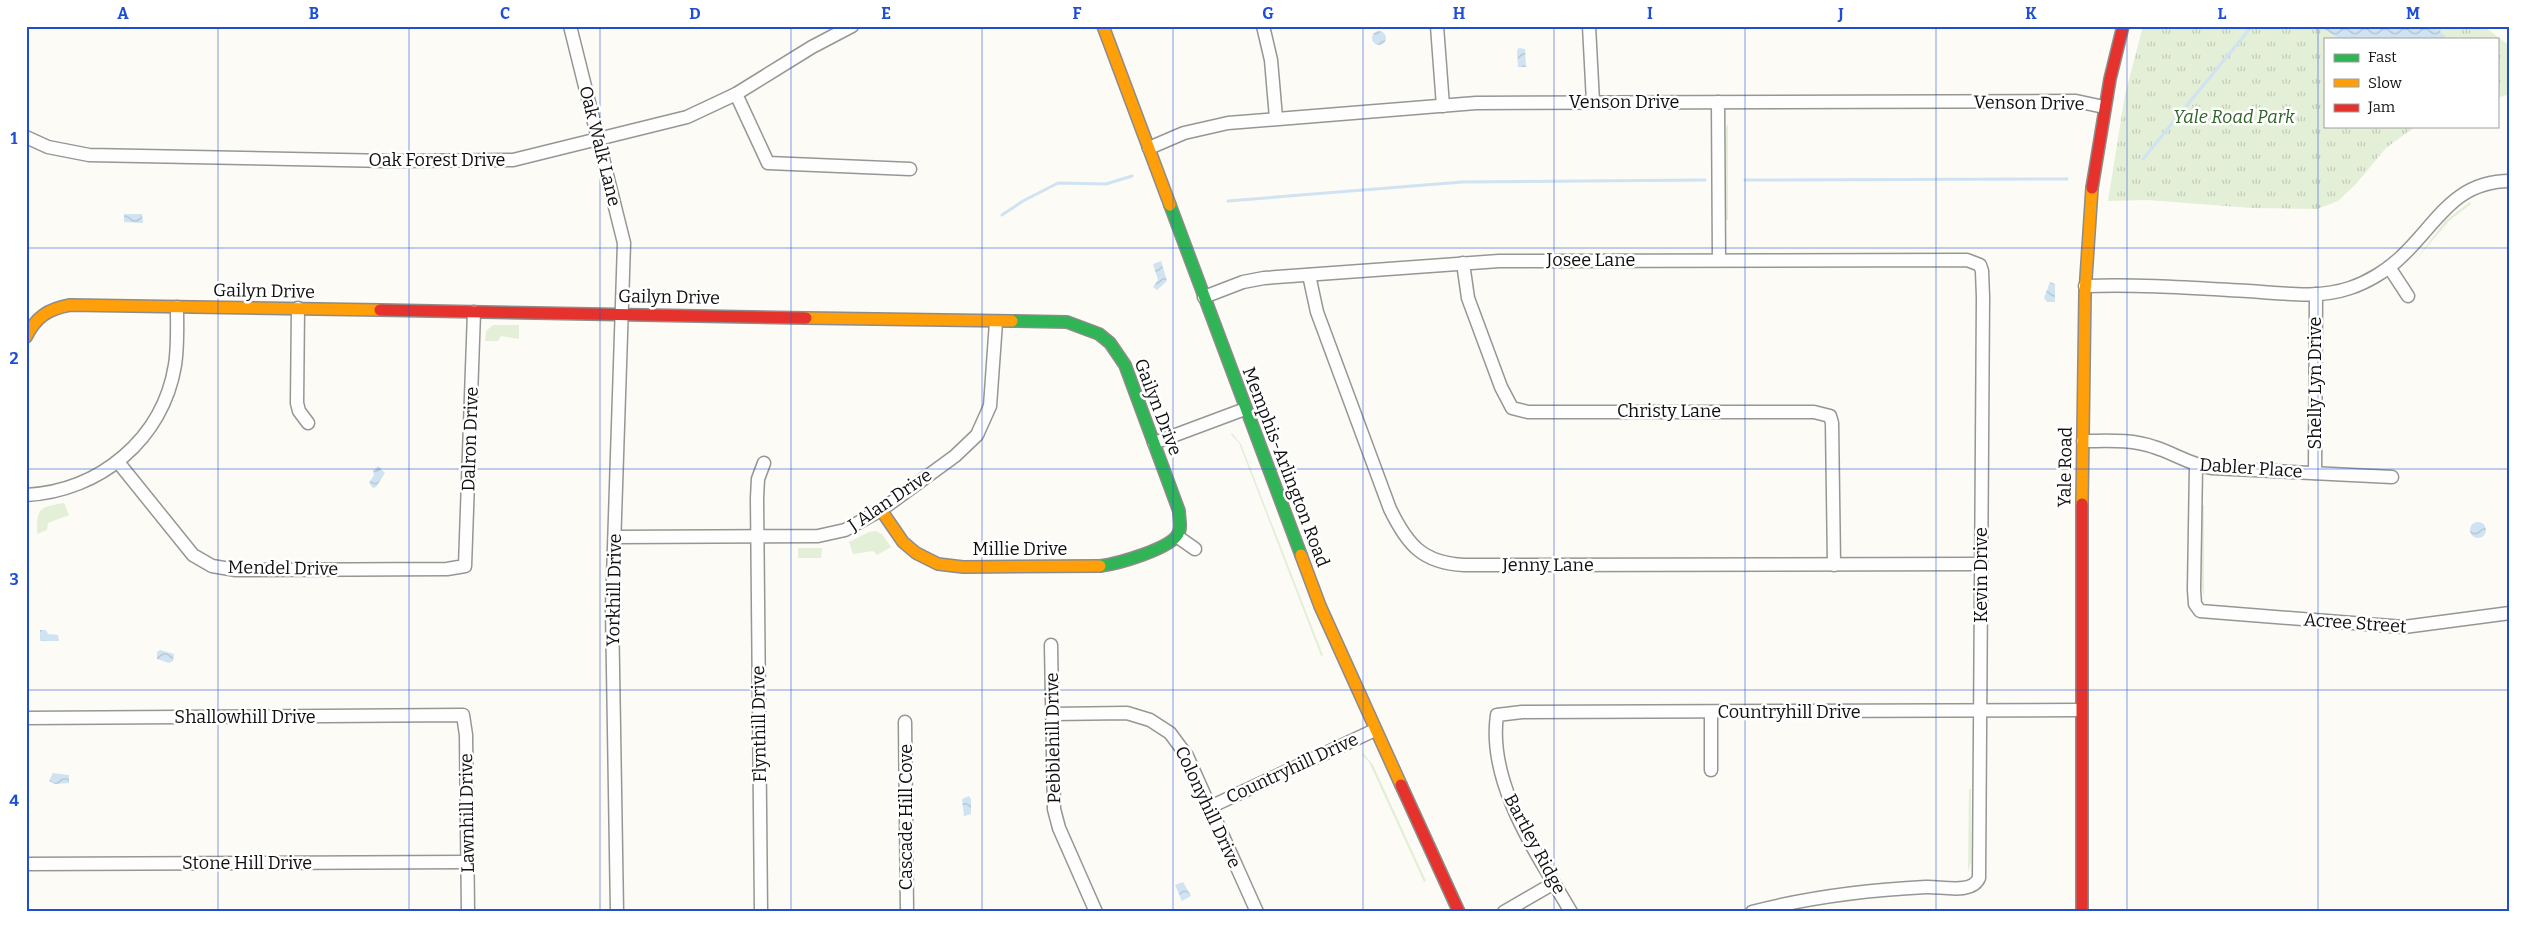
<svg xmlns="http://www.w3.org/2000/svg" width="2536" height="938" viewBox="0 0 2536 938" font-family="Bitter,serif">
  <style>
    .grass { fill: #e4efd8 }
    .park { fill: url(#park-tufts) }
    .water { fill: url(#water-waves) }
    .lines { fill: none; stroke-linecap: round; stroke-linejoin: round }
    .stream { stroke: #d0e3f2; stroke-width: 3 }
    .street-casing { stroke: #969694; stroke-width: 15 }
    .fast-casing { stroke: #8d8c8a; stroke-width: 14 }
    .slow-casing { stroke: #8d8c8a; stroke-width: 14 }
    .jam-casing { stroke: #8d8c8a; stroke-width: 14 }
    .street { stroke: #fffefe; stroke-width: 12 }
    .fast { stroke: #30b455; stroke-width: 11 }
    .slow { stroke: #ff9f0a; stroke-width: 11 }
    .jam { stroke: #e5322d; stroke-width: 11 }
    .grid { fill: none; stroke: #1d4ed8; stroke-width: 1; stroke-opacity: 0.55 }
    .labels { text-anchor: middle; stroke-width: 5; stroke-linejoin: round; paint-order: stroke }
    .street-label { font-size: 18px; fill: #101010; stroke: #fff }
    .park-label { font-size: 18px; font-style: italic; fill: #2e6226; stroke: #fff }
    .neatline { fill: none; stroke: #1d4ed8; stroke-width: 2 }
    .grid-label { font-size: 16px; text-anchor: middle; font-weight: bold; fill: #1d4ed8 }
  </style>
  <defs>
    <pattern id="park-tufts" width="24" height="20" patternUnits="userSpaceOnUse" patternTransform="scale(1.25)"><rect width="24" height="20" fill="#e4efd8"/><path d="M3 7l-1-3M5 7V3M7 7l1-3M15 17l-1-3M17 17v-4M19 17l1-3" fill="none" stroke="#c3ccb8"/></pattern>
    <pattern id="water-waves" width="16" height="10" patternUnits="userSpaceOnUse" patternTransform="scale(1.25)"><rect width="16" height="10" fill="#d0e3f2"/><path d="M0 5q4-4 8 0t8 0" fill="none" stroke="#b2c2ce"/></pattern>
  </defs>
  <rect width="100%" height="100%" fill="#fcfbf6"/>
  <!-- grass -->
  <g class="grass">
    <polygon points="1728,124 1728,220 1726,220 1726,128"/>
    <polygon points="2470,202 2471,204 2449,221 2414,262 2446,220"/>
    <polygon points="493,325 519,325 519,339 501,336 498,341 485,341 486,331"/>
    <polygon points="1232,433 1241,444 1323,655 1321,656 1239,443 1231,435"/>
    <path d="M64 503 69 515 48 523 47 530 37 534C37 507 39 508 64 503Z"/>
    <polygon points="2202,505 2204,505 2204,597 2202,589"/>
    <polygon points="876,531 882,534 891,547 877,555 873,551 853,554 849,542 869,532"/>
    <polygon points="798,548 822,548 821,558 798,558"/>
    <polygon points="1363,753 1373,765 1426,881 1424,882 1369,762 1362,755"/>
    <polygon points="1969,789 1971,789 1971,862 1968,872"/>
  </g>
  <!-- park -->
  <polygon class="park" points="2143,26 2483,26 2510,46 2510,94 2497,98 2497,39 2325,39 2325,126 2416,126 2386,148 2356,184 2338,201 2317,209 2252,208 2147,200 2108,201 2125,95"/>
  <!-- water -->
  <g class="water">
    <polygon points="2320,26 2434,26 2448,39 2339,39"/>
    <circle cx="1379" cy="38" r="7"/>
    <polygon points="1519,48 1525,49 1526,67 1518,67 1517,50"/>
    <polygon points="124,214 142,214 143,223 124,222"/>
    <polygon points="1161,261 1167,281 1157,290 1153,287 1158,280 1153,264"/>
    <polygon points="2050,282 2055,284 2055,302 2047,302 2044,298"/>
    <polygon points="378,466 385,473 376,487 373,488 369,483 374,475 373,471"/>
    <circle cx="2478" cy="530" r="8"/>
    <polygon points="40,630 46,630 48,634 58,635 59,641 40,641"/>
    <polygon points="160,650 174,654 173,661 169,663 157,659 157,652"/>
    <polygon points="53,773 69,775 69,783 55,784 49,781"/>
    <polygon points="969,796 971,799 971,814 964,816 962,799"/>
    <polygon points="1183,882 1191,896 1182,901 1175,885"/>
  </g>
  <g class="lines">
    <!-- stream -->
    <g class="stream">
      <polyline points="2143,159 2252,26"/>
      <polyline points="1745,180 2067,179"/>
      <polyline points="1228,201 1462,182 1705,180"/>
      <polyline points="1002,215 1023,201 1058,183 1106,184 1132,176"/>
    </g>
    <defs>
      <g id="street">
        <polyline points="570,26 624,243 612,608 617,912"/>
        <polyline points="1263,26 1271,60 1276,118"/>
        <polyline points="1437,26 1443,106"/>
        <polyline points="1589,26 1593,102"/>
        <polyline points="736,94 768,163 910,169"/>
        <polyline points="1718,102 1719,260"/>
        <polyline points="26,137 48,147 89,155 390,161 513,160 687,117 736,94 812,47 852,26"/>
        <polyline points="1149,148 1184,133 1228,123 1476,103 2076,101 2104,107"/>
        <polyline points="1463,263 1468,298 1501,387 1512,408 1528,412 1814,412 1830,416 1832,423 1834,565"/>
        <polyline points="2389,267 2408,296"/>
        <path d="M1309 275 1317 312 1390 509C1407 544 1422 563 1464 565L1981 564"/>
        <path d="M2085 286C2139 284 2194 288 2248 291 2282 293 2318 299 2350 288 2368 282 2388 270 2402 256 2437 223 2454 181 2510 181"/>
        <path d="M1204 297 1243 282 1264 278 1499 261 1967 260 1980 265 1982 271 1983 297 1979 878C1972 895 1940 886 1926 887 1867 890 1809 897 1752 912"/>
        <polyline points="298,308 297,403 299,411 308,423"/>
        <path d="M2083 441C2107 441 2131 439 2154 447 2174 453 2190 465 2212 468L2392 477"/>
        <polyline points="1154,443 1245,409"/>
        <polyline points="118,462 193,555 212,566 236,570 447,569 465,566 474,312"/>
        <polyline points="2196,466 2194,590 2195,604 2200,611 2404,627 2510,613"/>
        <polyline points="2315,473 2316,294"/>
        <path d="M26 495C100 491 163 439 175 365 178 346 177 326 177 307"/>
        <polyline points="615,537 818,536 845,530 881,510 955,456 977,435 990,406 996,322"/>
        <polyline points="1178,537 1195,549"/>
        <polyline points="1051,645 1054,809 1059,828 1096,912"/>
        <polyline points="1711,712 1711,770"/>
        <polyline points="1052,714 1127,713 1150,720 1170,733 1187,756 1257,912"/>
        <polyline points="26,718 463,715 466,735 468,912"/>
        <polyline points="905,722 907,912"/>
        <polyline points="1210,807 1375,730"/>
        <polyline points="26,864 467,862"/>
        <polyline points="761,912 757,498 758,479 764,463"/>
        <polyline points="1504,912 1554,883"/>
        <path d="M1571 912C1538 855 1487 784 1497 715L1522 712 2080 710"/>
      </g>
      <g id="fast">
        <polyline points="1170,205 1301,555"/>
        <path d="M1012 321 1067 322 1099 334 1110 343 1125 365 1179 511C1179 518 1182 528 1178 534 1170 549 1117 564 1100 566"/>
      </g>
      <g id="slow">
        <polyline points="1103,26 1170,205"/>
        <polyline points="806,318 1012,321"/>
        <path d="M26 337C36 317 48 309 70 305L380 310"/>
        <polyline points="2082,504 2085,293 2092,188"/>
        <polyline points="881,510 903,542 916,553 938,564 963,567 1100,566"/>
        <polyline points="1301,555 1320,606 1401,785"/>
      </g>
      <g id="jam">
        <polyline points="2092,188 2110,79 2123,26"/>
        <polyline points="380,310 806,318"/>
        <polyline points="1401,785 1459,912"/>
        <polyline points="2082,912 2082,504"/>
      </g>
    </defs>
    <!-- street casing -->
    <use href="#street" class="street-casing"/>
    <!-- fast casing -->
    <use href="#fast" class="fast-casing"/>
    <!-- slow casing -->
    <use href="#slow" class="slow-casing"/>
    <!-- jam casing -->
    <use href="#jam" class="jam-casing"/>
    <!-- street -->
    <use href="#street" class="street"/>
    <!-- fast -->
    <use href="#fast" class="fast"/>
    <!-- slow -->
    <use href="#slow" class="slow"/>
    <!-- jam -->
    <use href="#jam" class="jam"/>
  </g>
  <!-- grid -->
  <path class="grid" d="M218 26V912M409 26V912M600 26V912M791 26V912M982 26V912M1173 26V912M1363 26V912M1554 26V912M1745 26V912M1936 26V912M2127 26V912M2318 26V912M26 248H2510M26 469H2510M26 690H2510"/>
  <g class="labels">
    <!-- street labels -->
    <g class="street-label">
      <text x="1624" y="108">Venson Drive</text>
      <text transform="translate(2029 103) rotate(1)" y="6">Venson Drive</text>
      <text transform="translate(600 146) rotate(76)" y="6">Oak Walk Lane</text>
      <text x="437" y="166">Oak Forest Drive</text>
      <text x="1591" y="266">Josee Lane</text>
      <text transform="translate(264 291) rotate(1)" y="6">Gailyn Drive</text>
      <text transform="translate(669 297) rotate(1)" y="6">Gailyn Drive</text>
      <text transform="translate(2315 383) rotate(-90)" y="6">Shelly Lyn Drive</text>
      <text transform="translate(1158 407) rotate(69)" y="6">Gailyn Drive</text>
      <text x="1669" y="417">Christy Lane</text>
      <text transform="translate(470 439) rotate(-88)" y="6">Dalron Drive</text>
      <text transform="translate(1286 467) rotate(69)" y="6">Memphis-Arlington Road</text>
      <text transform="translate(2065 467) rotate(-89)" y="6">Yale Road</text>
      <text transform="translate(2251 468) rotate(4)" y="6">Dabler Place</text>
      <text transform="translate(890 500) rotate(-34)" y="6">J Alan Drive</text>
      <text x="1020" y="555">Millie Drive</text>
      <text x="1548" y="571">Jenny Lane</text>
      <text transform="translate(283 568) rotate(1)" y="6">Mendel Drive</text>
      <text transform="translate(1981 575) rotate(-90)" y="6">Kevin Drive</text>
      <text transform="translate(614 590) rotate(-89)" y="6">Yorkhill Drive</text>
      <text transform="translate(2355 623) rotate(4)" y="6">Acree Street</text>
      <text x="1789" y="718">Countryhill Drive</text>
      <text x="245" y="723">Shallowhill Drive</text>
      <text transform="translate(759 724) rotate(-91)" y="6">Flynthill Drive</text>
      <text transform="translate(1053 738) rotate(-91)" y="6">Pebblehill Drive</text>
      <text transform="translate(1292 768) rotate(-25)" y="6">Countryhill Drive</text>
      <text transform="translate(1208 807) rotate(65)" y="6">Colonyhill Drive</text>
      <text transform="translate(467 813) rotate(-91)" y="6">Lawnhill Drive</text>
      <text transform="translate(906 817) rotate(-90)" y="6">Cascade Hill Cove</text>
      <text transform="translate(1535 844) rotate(62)" y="6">Bartley Ridge</text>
      <text x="247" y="869">Stone Hill Drive</text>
    </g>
    <!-- park labels -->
    <g class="park-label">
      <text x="2234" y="123">Yale Road Park</text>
    </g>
  </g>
  <!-- border -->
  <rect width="2536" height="938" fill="none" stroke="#ffffff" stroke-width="55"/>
  <!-- legend -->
  <rect x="2324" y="38" width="175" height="90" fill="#ffffff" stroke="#9f9f9f"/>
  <rect x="2334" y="54" width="25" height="8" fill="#30b455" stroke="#9f9f9f"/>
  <text x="2368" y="62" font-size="15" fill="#101010">Fast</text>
  <rect x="2334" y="79" width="25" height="8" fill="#ff9f0a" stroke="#9f9f9f"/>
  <text x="2368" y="88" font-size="15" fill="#101010">Slow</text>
  <rect x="2334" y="104" width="25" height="8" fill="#e5322d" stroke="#9f9f9f"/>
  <text x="2368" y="112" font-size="15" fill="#101010">Jam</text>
  <rect x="28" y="28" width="2480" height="882" class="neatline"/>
  <g class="grid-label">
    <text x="123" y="19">A</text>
    <text x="314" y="19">B</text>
    <text x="505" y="19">C</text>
    <text x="695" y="19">D</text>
    <text x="886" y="19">E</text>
    <text x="1077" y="19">F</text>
    <text x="1268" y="19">G</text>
    <text x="1459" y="19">H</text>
    <text x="1650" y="19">I</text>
    <text x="1841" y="19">J</text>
    <text x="2031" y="19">K</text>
    <text x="2222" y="19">L</text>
    <text x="2413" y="19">M</text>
    <text x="14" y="144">1</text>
    <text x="14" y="364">2</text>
    <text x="14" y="585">3</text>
    <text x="14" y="806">4</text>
  </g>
</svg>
